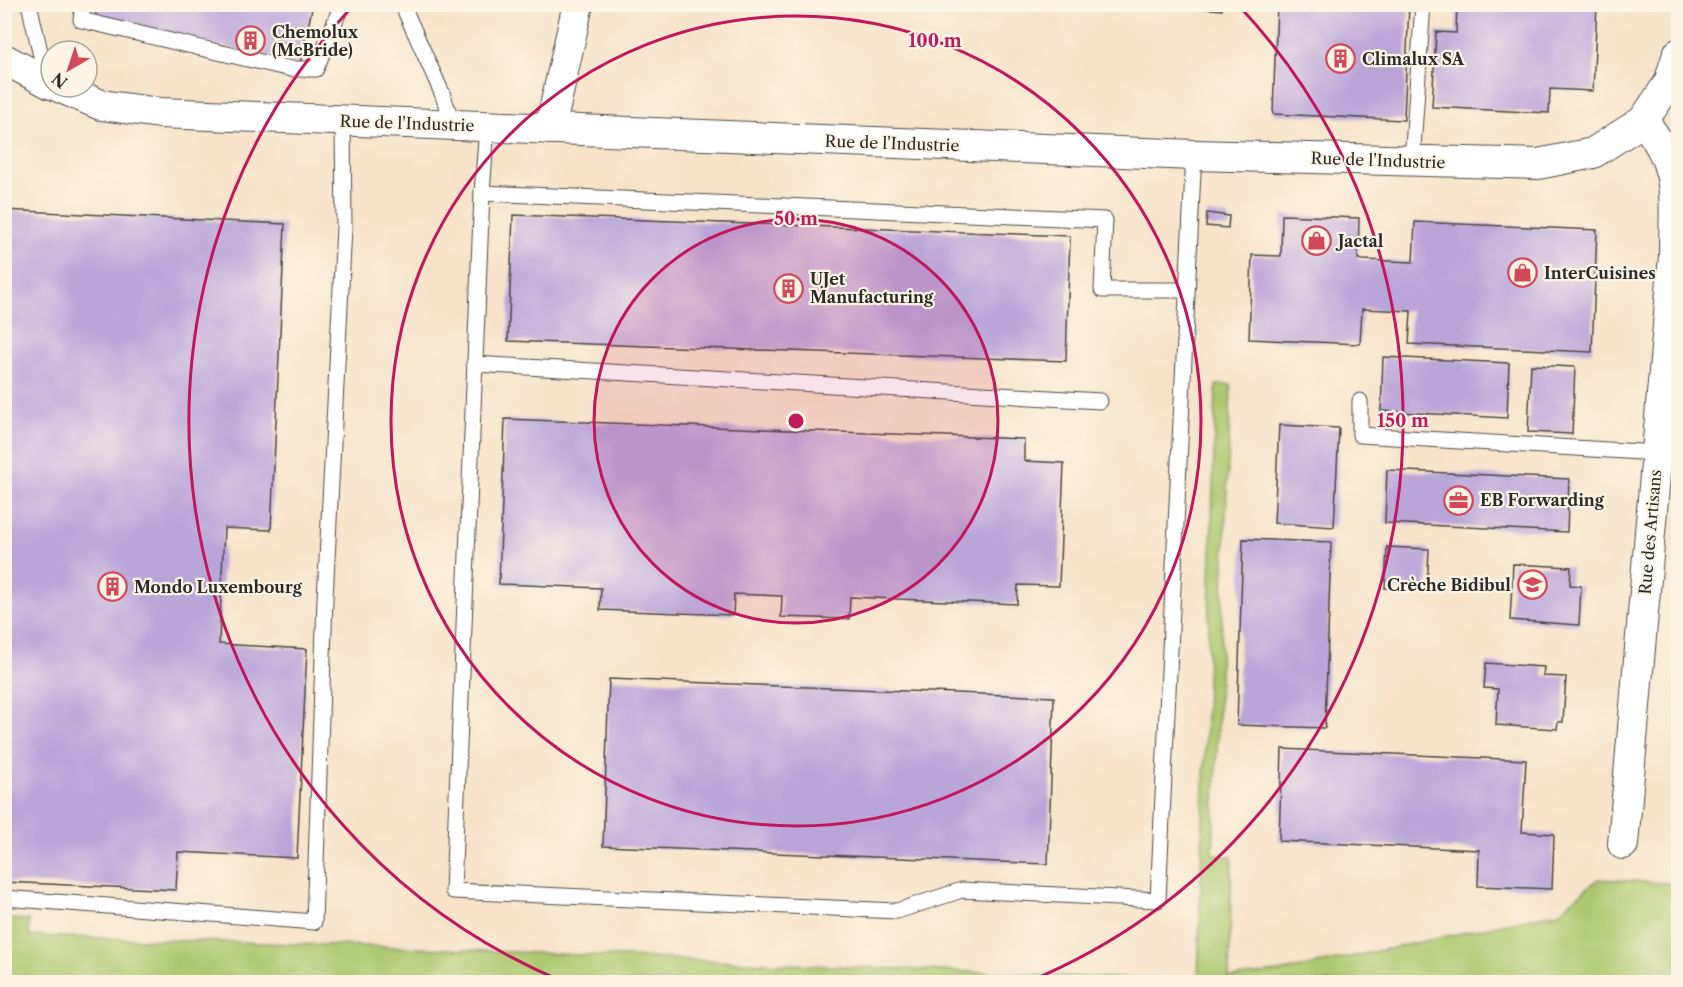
<svg xmlns="http://www.w3.org/2000/svg" width="1683" height="987" viewBox="0 0 1683 987" font-family="'Libre Caslon Text',serif">
  <style>
    .green { fill: #acc76d; stroke: #6c794c; stroke-width: 1.5 }
    .building { fill: #baa5d9 }
    .lines { fill: none; stroke-linecap: round; stroke-linejoin: round }
    .lane-casing { stroke: #4a4743; stroke-width: 17 }
    .street-casing { stroke: #4a4743; stroke-width: 32 }
    .lane { stroke: #fff; stroke-width: 15 }
    .street { stroke: #fff; stroke-width: 30 }
    .ring { fill: none; stroke: #c2185b; stroke-width: 3 }
    .labels { text-anchor: middle; stroke-width: 4.5; stroke-linejoin: round; paint-order: stroke }
    .poi-label { font-size: 16px; font-weight: bold; fill: #2b2b2b; stroke: #fcf5e5; text-anchor: start }
    .street-label { font-size: 16px; fill: #2b2b2b; stroke: #fcf5e5 }
    .centre { fill: #c2185b; stroke: #fcf5e5; stroke-width: 3 }
    .ring-label { font-size: 18px; text-anchor: middle; font-weight: bold; fill: #c2185b; stroke: #fcf5e5; stroke-width: 4.5; stroke-linejoin: round; paint-order: stroke }
  </style>
  <rect width="100%" height="100%" fill="#fcf5e5"/>
  <filter id="ink" filterUnits="userSpaceOnUse"><feTurbulence type="fractalNoise" baseFrequency=".0167" numOctaves="2"/><feDisplacementMap in="SourceGraphic" scale="12" xChannelSelector="R" yChannelSelector="G"/><feConvolveMatrix kernelMatrix="1 2 1 2 8 2 1 2 1" color-interpolation-filters="sRGB"/></filter>
  <filter id="wash" filterUnits="userSpaceOnUse"><feTurbulence type="fractalNoise" baseFrequency=".008" numOctaves="4" result="noise"/><feDisplacementMap in="SourceGraphic" scale="24" xChannelSelector="R" yChannelSelector="G"/><feGaussianBlur stdDeviation="1.35" result="paint"/><feColorMatrix in="noise" values="0 0 0 0 0 0 0 0 0 0 0 0 0 0 0 0 0 1.4 0 .05"/><feComposite in="paint" operator="in"/></filter>
  <g filter="url(#wash)">
    <rect width="100%" height="100%" fill="#f7e3ca"/>
    <!-- green -->
    <polygon class="green" points="1216,385 1231,385 1213,854 1232,857 1229,978 1285,971 1559,912 1598,879 1678,884 1678,982 5,982 5,919 29,920 29,936 398,947 1198,982"/>
    <g id="blocks">
      <!-- building -->
      <g class="building">
        <polygon points="98,4 313,4 300,64 95,18"/>
        <polygon points="490,4 525,4 518,8 496,8"/>
        <polygon points="1153,4 1222,4 1222,10"/>
        <polygon points="1277,4 1409,4 1404,120 1273,114"/>
        <polygon points="1457,4 1597,4 1593,91 1550,89 1549,113 1432,107 1436,32 1456,33"/>
        <polygon points="4,210 285,224 271,530 224,528 219,644 307,649 297,858 178,852 176,890 4,882"/>
        <polygon points="1207,213 1229,216 1228,228 1206,226"/>
        <polygon points="513,215 1070,236 1066,361 508,341"/>
        <polygon points="1282,215 1359,218 1358,259 1363,260 1413,262 1415,222 1597,230 1592,352 1409,344 1411,311 1362,309 1360,344 1249,339 1252,255 1281,256"/>
        <polygon points="1383,357 1509,363 1507,418 1381,411"/>
        <polygon points="1531,365 1575,367 1572,434 1528,432"/>
        <polygon points="505,419 1024,439 1024,461 1064,463 1059,586 1018,585 1017,604 850,597 849,619 781,617 782,596 734,594 733,615 600,610 601,588 499,584"/>
        <polygon points="1279,425 1339,428 1334,527 1274,523"/>
        <polygon points="1387,470 1569,479 1567,532 1385,523"/>
        <polygon points="1243,539 1331,542 1325,728 1237,725"/>
        <polygon points="1387,547 1429,549 1427,590 1385,588"/>
        <polygon points="1513,564 1571,567 1570,585 1581,586 1579,625 1510,620"/>
        <polygon points="1486,663 1544,667 1543,676 1566,677 1563,722 1558,722 1557,729 1496,725 1498,689 1484,688"/>
        <polygon points="609,679 1054,697 1048,864 603,846"/>
        <polygon points="1282,749 1526,760 1522,832 1554,834 1552,889 1478,886 1479,850 1279,841"/>
      </g>
    </g>
  </g>
  <g filter="url(#ink)">
    <use href="#blocks" fill-opacity="0" stroke="#4a4743" stroke-width="1.5"/>
    <g class="lines">
      <defs>
        <g id="lane">
          <polyline points="29,4 47,82"/>
          <polyline points="83,4 81,20 291,69 316,69 342,4"/>
          <polyline points="402,4 442,93 453,125"/>
          <polyline points="1412,161 1423,4"/>
          <polyline points="482,193 487,126"/>
          <polyline points="1187,290 1102,290 1105,220 482,193 453,891 897,911 962,890 1158,900 1192,192 1194,155"/>
          <polyline points="474,364 1100,401"/>
          <polyline points="1360,401 1360,435 1657,453"/>
          <polyline points="4,898 314,922 325,599 344,228 343,121"/>
        </g>
        <g id="street">
          <polyline points="4,59 51,84"/>
          <polyline points="59,87 101,105 160,113 1194,155 1538,164 1593,153 1643,121 1669,83 1678,54"/>
          <polyline points="550,129 578,4"/>
          <path d="M1623 844 1674 256C1674 201 1682 166 1643 121"/>
        </g>
      </defs>
      <!-- lane casing -->
      <use href="#lane" class="lane-casing"/>
      <!-- street casing -->
      <use href="#street" class="street-casing"/>
      <!-- lane -->
      <use href="#lane" class="lane"/>
      <!-- street -->
      <use href="#street" class="street"/>
    </g>
  </g>
  <!-- distance rings -->
  <circle cx="796" cy="421" r="202" fill="#c2185b" fill-opacity=".12"/>
  <g class="ring">
    <circle cx="796" cy="421" r="202"/>
    <circle cx="796" cy="421" r="405"/>
    <path d="M564 982A607 607 0 0 1 352 7M1240 7A607 607 0 0 1 1028 982"/>
  </g>
  <!-- icons -->
  <defs>
    <symbol id="building-ring" viewBox="-11 -11 22 22"><circle r="9.5" fill="#fcf5e5" stroke="#d1495b" stroke-width="1.5"/><path d="M-4-6H4V6H1V3H-1V6H-4ZM-2.5-4.3h1.7v1.8h-1.7ZM.8-4.3h1.7v1.8H.8ZM-2.5-1h1.7V.8h-1.7ZM.8-1h1.7V.8H.8Z" fill="#d1495b"/></symbol>
    <symbol id="shop-ring" viewBox="-11 -11 22 22"><circle r="9.5" fill="#fcf5e5" stroke="#d1495b" stroke-width="1.5"/><path d="M-5-2.5h2.3a2.7 3.5 0 0 1 5.4 0H5L5.5 6h-11ZM-1.5-2.5h3a1.5 2.3 0 0 0-3 0Z" fill="#d1495b"/></symbol>
    <symbol id="office-ring" viewBox="-11 -11 22 22"><circle r="9.5" fill="#fcf5e5" stroke="#d1495b" stroke-width="1.5"/><path d="M-6-3h4V-5.5h4V-3h4V5H-6ZM-1-4.5V-3h2v-1.5ZM-6 0V1H6V0Z" fill="#d1495b"/></symbol>
    <symbol id="school-ring" viewBox="-11 -11 22 22"><circle r="9.5" fill="#fcf5e5" stroke="#d1495b" stroke-width="1.5"/><path d="M0-5L7-2L0 1L-7-2ZM-4 1L0 2.5L4 1V4Q0 6-4 4Z" fill="#d1495b"/></symbol>
  </defs>
  <g fill-rule="evenodd">
    <use href="#building-ring" x="234" y="24" width="33" height="33"/>
    <use href="#building-ring" x="1324" y="42" width="33" height="33"/>
    <use href="#shop-ring" x="1300" y="224" width="33" height="33"/>
    <use href="#shop-ring" x="1506" y="256" width="33" height="33"/>
    <use href="#building-ring" x="772" y="272" width="33" height="33"/>
    <use href="#office-ring" x="1442" y="484" width="33" height="33"/>
    <use href="#school-ring" x="1516" y="568" width="33" height="33"/>
    <use href="#building-ring" x="96" y="570" width="33" height="33"/>
  </g>
  <g class="labels">
    <!-- poi labels -->
    <g class="poi-label">
      <text x="272" y="38">Chemolux<tspan x="272" dy="18">(McBride)</tspan></text>
      <text x="1362" y="65">Climalux SA</text>
      <text x="1338" y="247">Jactal</text>
      <text x="1544" y="279">InterCuisines</text>
      <text x="810" y="285">UJet<tspan x="810" dy="18">Manufacturing</tspan></text>
      <text x="1480" y="506">EB Forwarding</text>
      <text x="1511" y="591" text-anchor="end">Crèche Bidibul</text>
      <text x="134" y="593">Mondo Luxembourg</text>
    </g>
    <!-- street labels -->
    <g class="street-label">
      <text transform="translate(407 123) rotate(2)" y="6">Rue de l'Industrie</text>
      <text transform="translate(892 143) rotate(2)" y="6">Rue de l'Industrie</text>
      <text transform="translate(1378 160) rotate(2)" y="6">Rue de l'Industrie</text>
      <text transform="translate(1650 532) rotate(-85)" y="6">Rue des Artisans</text>
    </g>
  </g>
  <circle cx="796" cy="421" r="9" class="centre"/>
  <g class="ring-label">
    <text x="935" y="47">100 m</text>
    <text x="796" y="225">50 m</text>
    <text x="1403" y="427">150 m</text>
  </g>
  <!-- margin -->
  <rect width="1683" height="987" fill="none" stroke="#fcf5e5" stroke-width="24"/>
  <!-- north arrow -->
  <g transform="translate(69 69) rotate(219)"><circle r="28" fill="#fcf5e5" stroke="#a8a49b" stroke-width="1.5"/>
  <path d="M0-4.5L10 22L0 15L-10 22Z" fill="#d1495b"/>
  <text y="-9" font-size="16" font-weight="bold" text-anchor="middle" fill="#2b2b2b">N</text>
  </g>
</svg>
